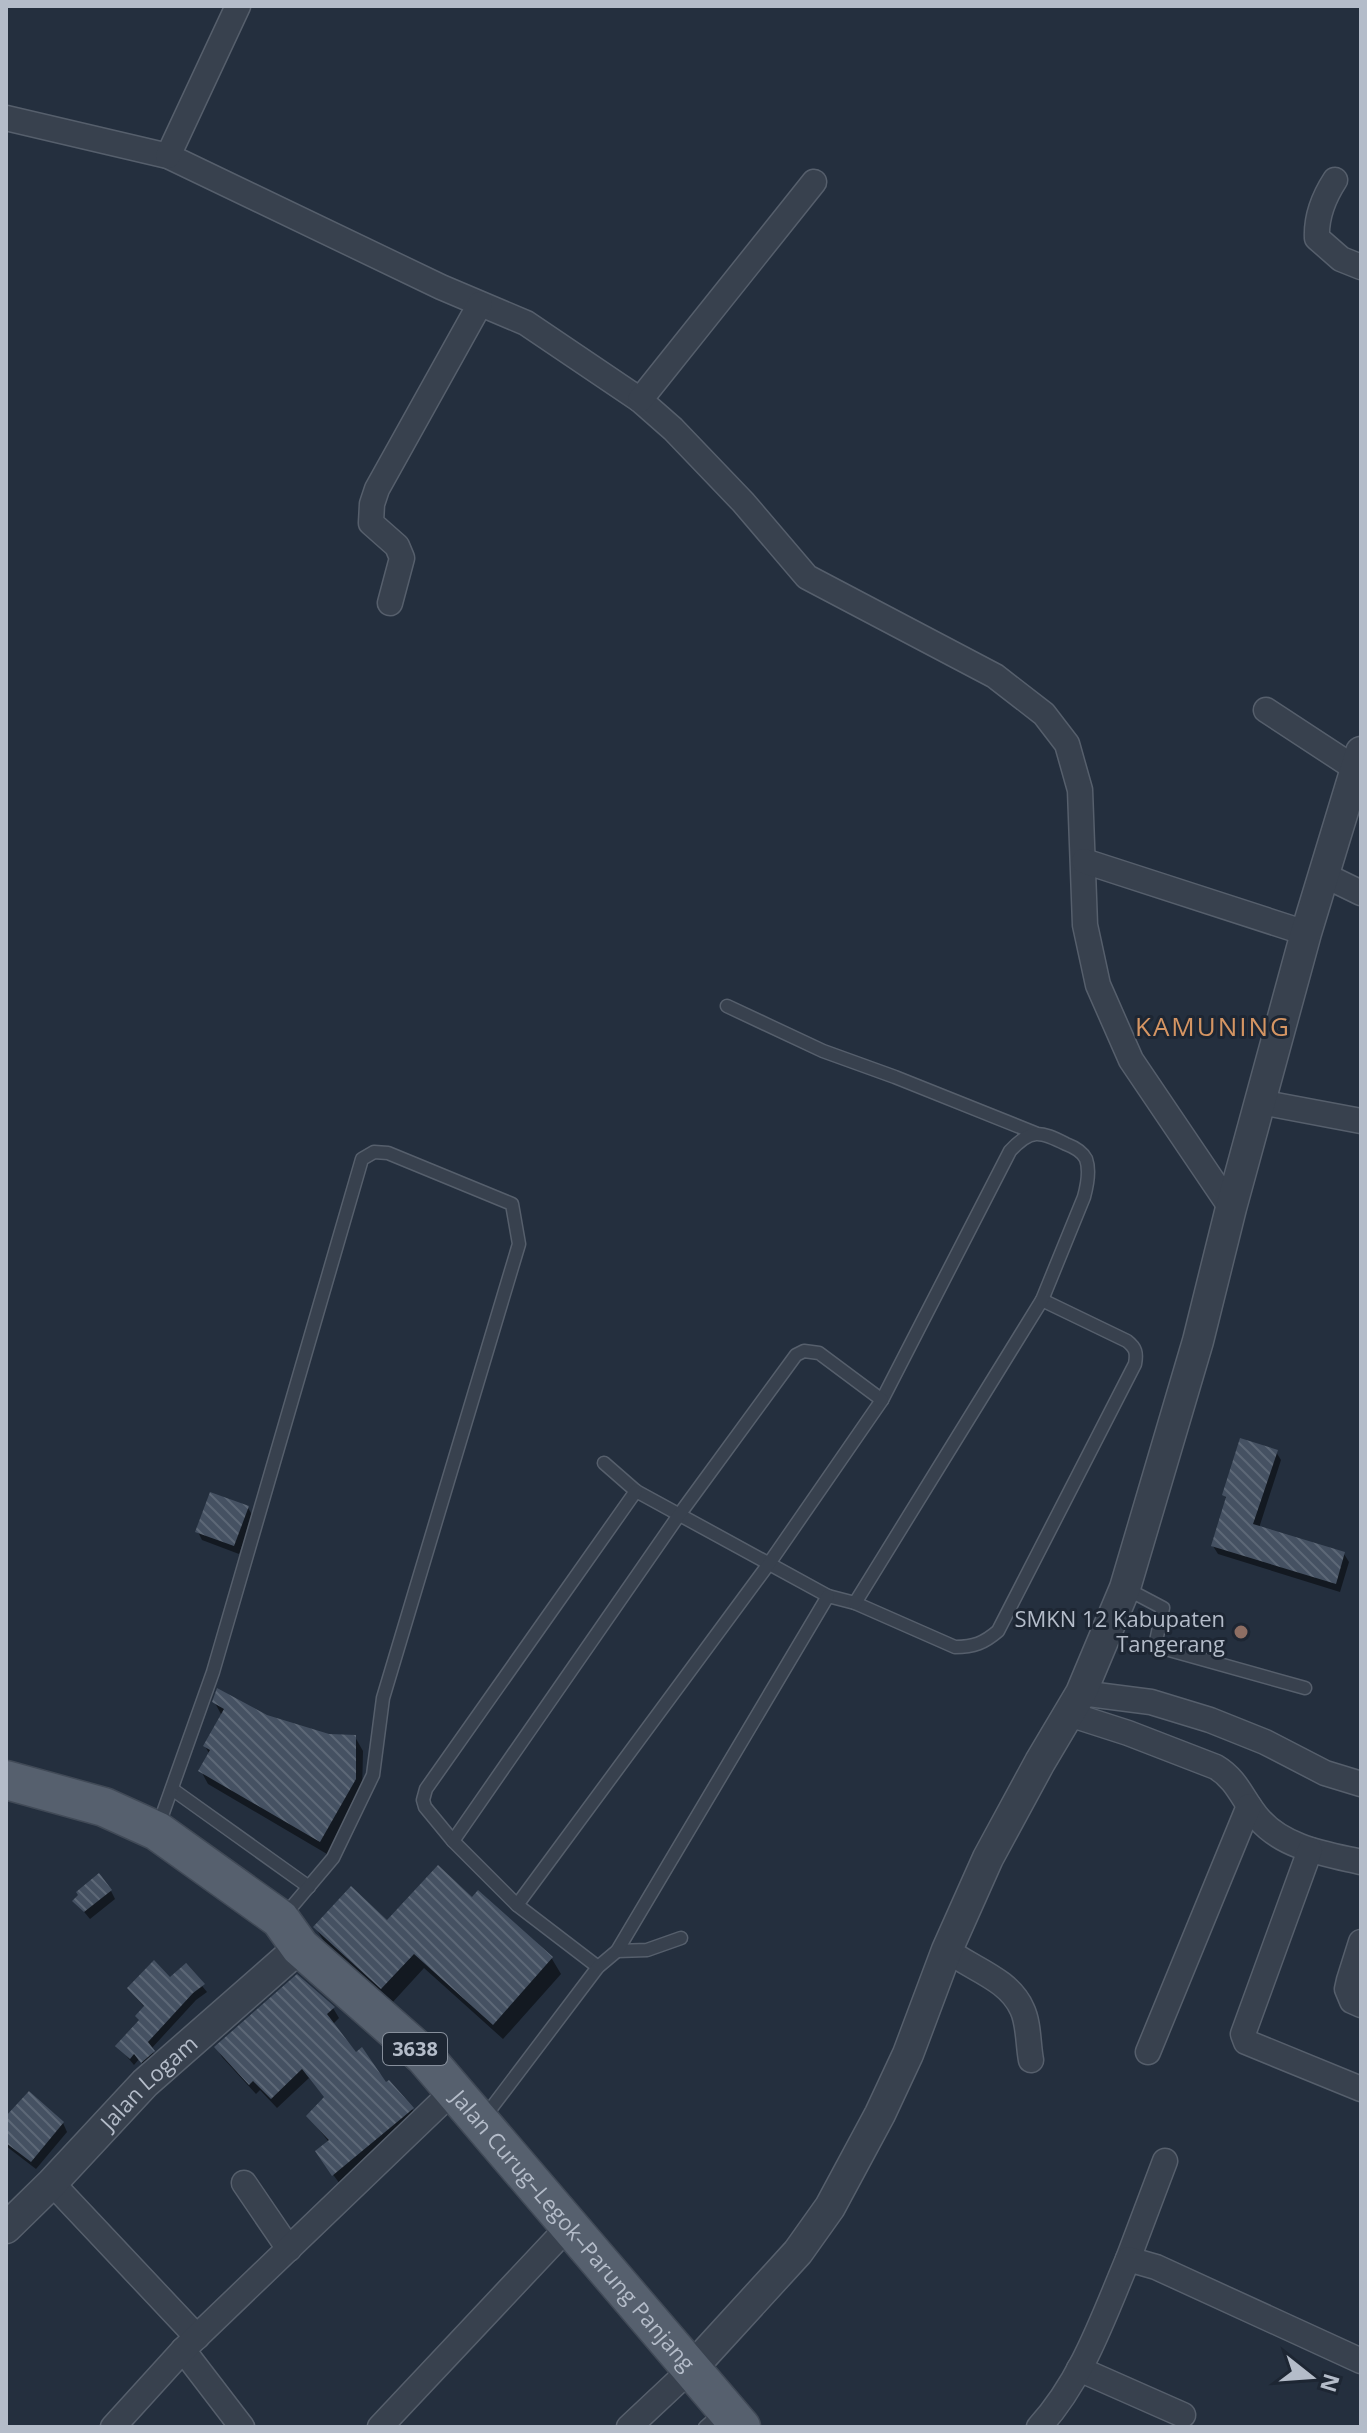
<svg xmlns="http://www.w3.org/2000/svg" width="1367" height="2433" viewBox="0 0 1367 2433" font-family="'Open Sans',sans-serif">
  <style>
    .shadow { fill: #0007 }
    .building { fill: url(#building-back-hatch) }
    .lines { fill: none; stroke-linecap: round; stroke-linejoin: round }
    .service-casing { stroke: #565f6c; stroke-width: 15 }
    .minor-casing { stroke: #565f6c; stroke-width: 27 }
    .tertiary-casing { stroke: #565f6c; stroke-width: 33 }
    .primary-casing { stroke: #414a57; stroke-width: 41 }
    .service { stroke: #38414e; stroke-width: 12 }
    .minor { stroke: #38414e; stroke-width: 24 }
    .tertiary { stroke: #38414e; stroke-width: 30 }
    .primary { stroke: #56606e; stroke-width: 38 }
    .education-dot { fill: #8d6e63; stroke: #1d2633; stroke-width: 3 }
    .labels { text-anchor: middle; stroke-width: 6; stroke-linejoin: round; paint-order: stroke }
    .shield { fill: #1d2633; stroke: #878f9c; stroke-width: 2 }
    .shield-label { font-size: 20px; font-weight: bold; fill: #b4bcc9 }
    .poi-label { font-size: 22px; fill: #b4bcc9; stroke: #1d2633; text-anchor: end }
    .street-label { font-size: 22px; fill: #b4bcc9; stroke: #1d2633 }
    .quarter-label { font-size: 26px; letter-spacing: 2px; fill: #d59563; stroke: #1d2633 }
  </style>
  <defs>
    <pattern id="building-back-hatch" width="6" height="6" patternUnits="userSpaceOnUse" patternTransform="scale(2)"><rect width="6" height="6" fill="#455162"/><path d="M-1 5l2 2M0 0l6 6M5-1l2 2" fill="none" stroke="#5d6877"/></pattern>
  </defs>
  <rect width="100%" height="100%" fill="#242f3e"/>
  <!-- shadow -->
  <g class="shadow">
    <polygon points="1276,1452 1281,1460 1259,1528 1344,1554 1349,1562 1340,1592 1218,1554 1213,1546 1227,1500 1224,1495"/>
    <polygon points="248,1508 253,1516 239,1554 202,1540 198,1532"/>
    <polygon points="214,1701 328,1736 355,1737 363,1751 362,1794 327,1854 208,1784 201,1771 210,1755 205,1746 222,1716"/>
    <polygon points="111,1891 115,1899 90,1919 75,1901"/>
    <polygon points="472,1899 552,1959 561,1974 503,2039 424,1968 391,2004 325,1943 315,1927 387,1923"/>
    <polygon points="185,1965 207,1992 196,2000 151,2049 157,2059 146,2068 139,2059 134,2065 118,2046 140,2022 145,2008 129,1989 170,1979"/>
    <polygon points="333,2008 339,2018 333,2024 355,2054 412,2109 418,2119 340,2184 323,2161 329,2142 308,2116 326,2098 309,2078 277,2108 260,2090 256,2094 222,2057 216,2047"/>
    <polygon points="6,2119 63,2123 67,2132 36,2169 6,2146"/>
  </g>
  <!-- building -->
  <g class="building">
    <polygon points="1240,1438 1278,1450 1253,1524 1345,1552 1336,1584 1211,1546 1226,1497 1222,1495"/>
    <polygon points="210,1492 249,1506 234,1546 195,1532"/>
    <polygon points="217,1688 267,1715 329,1734 356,1735 356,1779 320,1842 198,1771 210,1750 203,1746 224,1709 212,1702"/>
    <polygon points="438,1865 472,1897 478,1890 553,1957 493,2025 414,1954 381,1989 313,1927 351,1886 387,1920"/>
    <polygon points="99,1873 112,1890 84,1912 72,1901 78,1895 76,1892"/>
    <polygon points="154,1960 170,1977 186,1963 205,1984 193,1993 148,2042 155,2051 141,2063 134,2054 130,2059 115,2046 139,2020 135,2016 144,2006 127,1988"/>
    <polygon points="297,1974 335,2007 327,2014 356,2052 362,2047 386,2082 389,2080 414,2108 332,2176 315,2151 329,2140 306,2116 324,2097 302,2069 271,2099 253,2081 249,2085 214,2047"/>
    <polygon points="29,2091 64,2122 31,2162 6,2143 6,2116"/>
  </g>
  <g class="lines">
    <defs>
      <g id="service">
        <polyline points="727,1006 823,1051 895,1077 1035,1133"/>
        <path d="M604 1463 636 1491 828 1596 855 1603 955 1647C974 1647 984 1643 998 1631L1135 1364C1137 1353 1136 1348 1127 1341L1042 1300"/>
        <polyline points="1127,1589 1163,1608 1155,1646 1305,1688"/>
        <polyline points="172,1789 309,1887"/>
        <polyline points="158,1827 213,1672 362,1159 374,1152 388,1153 512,1204 519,1244 383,1698 373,1775 333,1858 284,1916"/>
        <polyline points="453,1841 425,1807 423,1800 426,1789 636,1491"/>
        <path d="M517 1905 768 1565 882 1400 1010 1151C1031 1128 1040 1131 1066 1144 1074 1147 1082 1151 1086 1159 1090 1170 1087 1186 1084 1197L1042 1300 855 1603"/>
        <polyline points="617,1951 647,1950 681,1938"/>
        <polyline points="598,1967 517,1905 453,1841 679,1515 796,1355 804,1351 819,1353 882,1400"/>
        <polyline points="483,2119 598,1967 617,1951 828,1596"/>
        <polyline points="705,2427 723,2411"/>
      </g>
      <g id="minor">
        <polyline points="6,118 168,156 441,287 526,323 640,400 673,429 743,502 807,577 995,676 1044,714 1067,744 1080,790 1085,925 1098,985 1131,1060 1231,1208"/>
        <polyline points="168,156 238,6"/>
        <path d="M1335 180C1324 197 1316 217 1317 238L1341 259 1361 267"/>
        <polyline points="640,400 814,182"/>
        <polyline points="390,603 402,558 397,546 371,523 372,504 377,489 480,304"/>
        <polyline points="1266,710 1356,769"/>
        <polyline points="1084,861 1306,933"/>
        <polyline points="1324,875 1361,893"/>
        <polyline points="1260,1102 1361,1121"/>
        <polyline points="1081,1693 1151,1702 1210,1720 1265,1742 1325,1773 1361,1784"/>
        <path d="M1069 1714 1128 1733 1216 1767C1238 1780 1243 1801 1259 1819 1284 1848 1326 1854 1361 1862"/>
        <polyline points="1310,1850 1243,2034 1246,2042 1361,2089"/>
        <polyline points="1361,1942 1349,1980 1347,1989 1352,2001 1361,2005"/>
        <path d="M947 1950C972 1969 1009 1979 1022 2009 1029 2023 1028 2045 1031 2060"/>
        <polyline points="1148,2052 1249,1806"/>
        <polyline points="52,2183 197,2337"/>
        <polyline points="244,2183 289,2249"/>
        <polyline points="1128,2259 1165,2161"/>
        <polyline points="183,2350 242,2427"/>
        <polyline points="1079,2369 1183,2415"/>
        <polyline points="113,2427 183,2350 453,2091"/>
        <polyline points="380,2427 569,2226"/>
        <polyline points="629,2427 692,2368"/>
        <path d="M1039 2427C1082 2380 1103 2318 1128 2259L1156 2267 1361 2361"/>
      </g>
      <g id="tertiary">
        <path id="s1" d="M6 2228 52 2183 145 2083 300 1947"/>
        <polyline points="692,2368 798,2252 830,2207 880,2114 908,2054 947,1950 988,1858 1040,1762 1081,1693 1125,1588 1198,1341 1231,1208 1306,933 1361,752"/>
      </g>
      <g id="primary">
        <path id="s2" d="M6 1780 104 1807 157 1831 280 1919 300 1947 424 2056 741 2427"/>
      </g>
    </defs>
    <!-- service casing -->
    <use href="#service" class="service-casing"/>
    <!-- minor casing -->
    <use href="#minor" class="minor-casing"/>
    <!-- tertiary casing -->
    <use href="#tertiary" class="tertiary-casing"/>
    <!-- primary casing -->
    <use href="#primary" class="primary-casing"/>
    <!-- service -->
    <use href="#service" class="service"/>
    <!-- minor -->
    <use href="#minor" class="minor"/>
    <!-- tertiary -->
    <use href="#tertiary" class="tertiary"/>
    <!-- primary -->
    <use href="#primary" class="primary"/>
  </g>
  <!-- markers -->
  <circle class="education-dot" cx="1241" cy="1632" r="8"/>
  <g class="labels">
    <!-- shield labels -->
    <rect class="shield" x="383" y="2033" width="64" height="32" rx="6"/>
    <g class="shield-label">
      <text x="415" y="2056">3638</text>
    </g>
    <!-- poi labels -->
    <g class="poi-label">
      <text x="1225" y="1627">SMKN 12 Kabupaten<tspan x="1225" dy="25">Tangerang</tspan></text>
    </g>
    <!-- street labels -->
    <g class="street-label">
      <text dy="8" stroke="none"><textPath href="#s1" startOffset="204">Jalan Logam</textPath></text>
      <text dy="8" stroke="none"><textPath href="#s2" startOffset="740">Jalan Curug–Legok–Parung Panjang</textPath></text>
    </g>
    <!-- quarter labels -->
    <g class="quarter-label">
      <text x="1213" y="1036">KAMUNING</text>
    </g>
  </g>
  <!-- border -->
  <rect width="1367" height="2433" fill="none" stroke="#b4bcc9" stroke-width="16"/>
  <!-- north arrow -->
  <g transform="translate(1311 2377) rotate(107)" stroke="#1d2633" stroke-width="6" paint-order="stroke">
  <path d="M0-6L14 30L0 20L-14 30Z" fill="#b4bcc9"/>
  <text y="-12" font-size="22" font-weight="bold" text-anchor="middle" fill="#b4bcc9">N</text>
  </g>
</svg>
